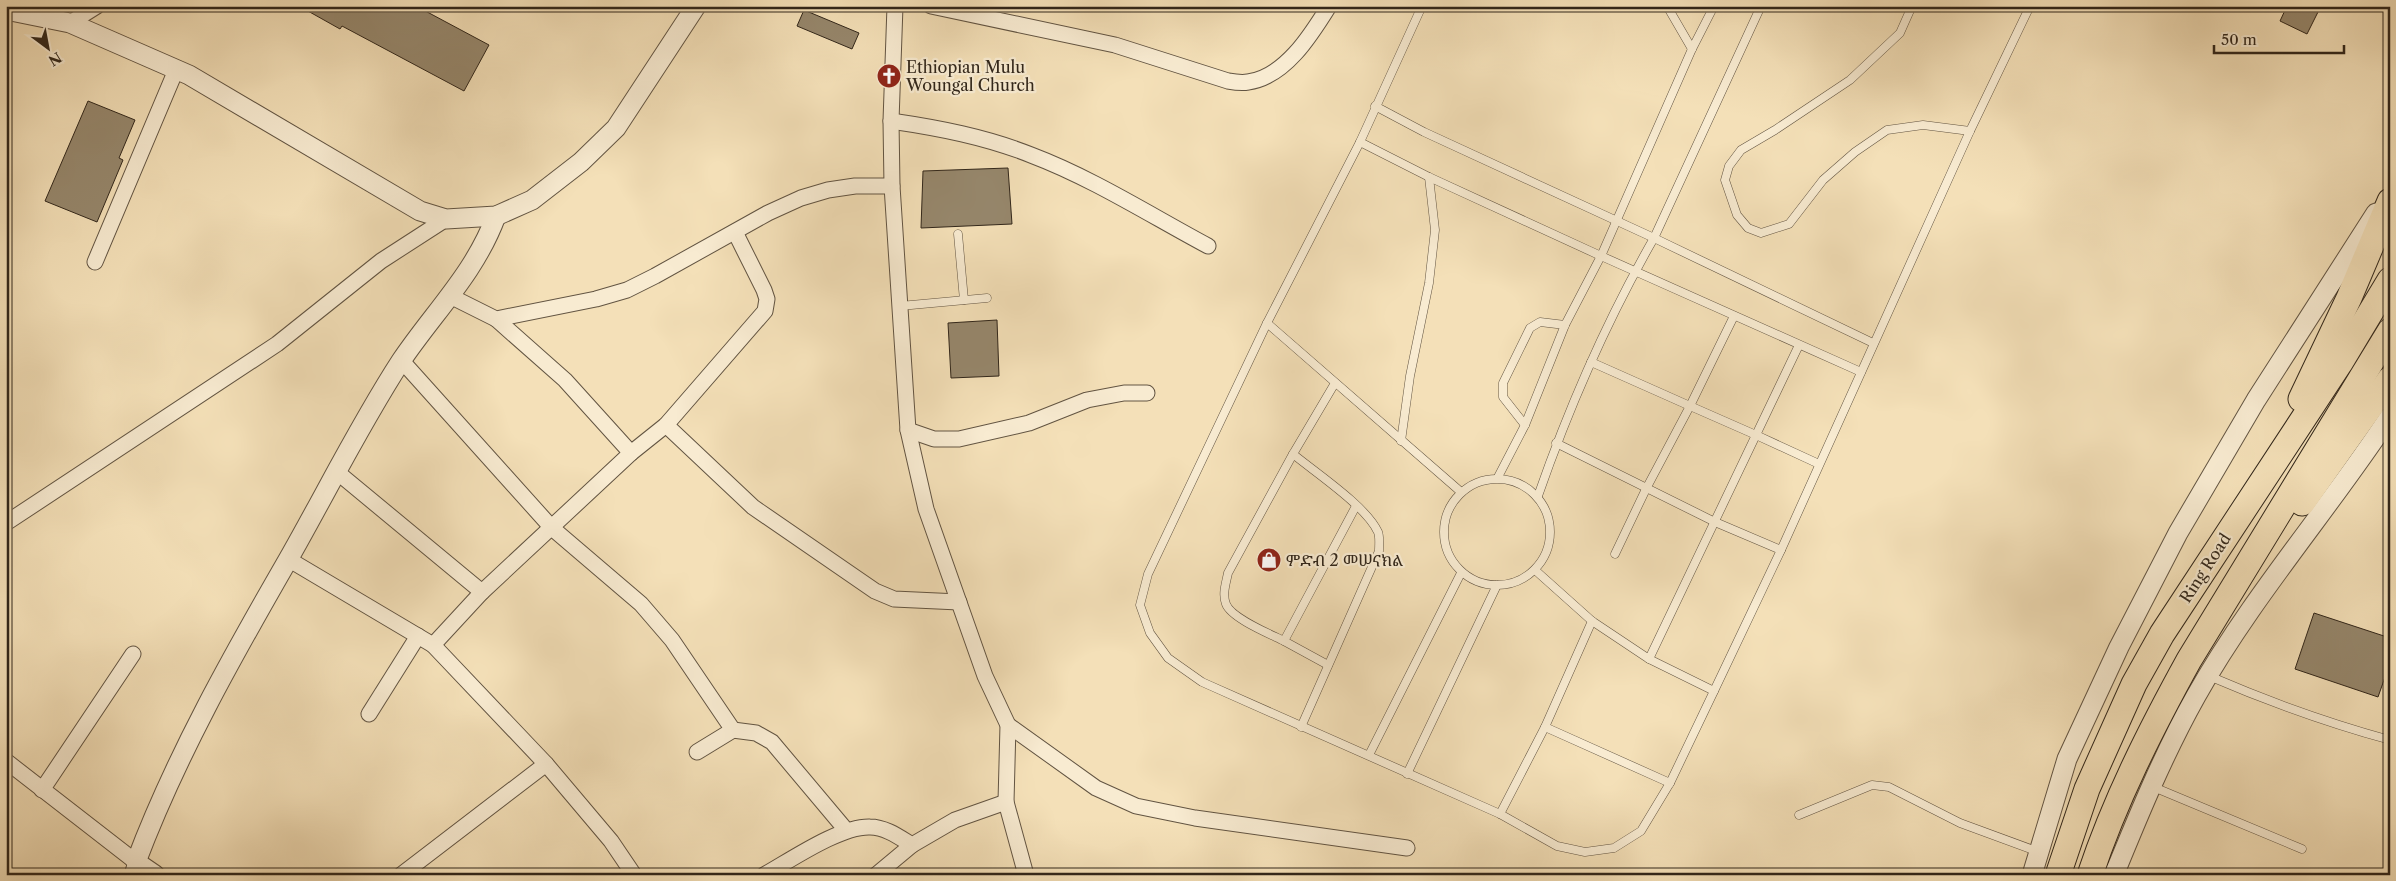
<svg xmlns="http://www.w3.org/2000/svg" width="2396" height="881" viewBox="0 0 2396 881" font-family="'Libre Caslon Text','Noto Serif Ethiopic',serif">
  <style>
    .building { fill: #96876c; stroke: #31261a }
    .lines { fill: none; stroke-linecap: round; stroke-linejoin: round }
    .service-casing { stroke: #625442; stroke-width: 9 }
    .minor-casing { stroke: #625442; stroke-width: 17 }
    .tertiary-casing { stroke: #625442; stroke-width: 21 }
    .trunk-casing { stroke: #31261a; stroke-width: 27 }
    .service { stroke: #f8ebd1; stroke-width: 8 }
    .minor { stroke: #f8ebd1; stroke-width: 15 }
    .tertiary { stroke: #f8ebd1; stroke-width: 19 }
    .trunk { stroke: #f4e0b8; stroke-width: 25 }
    .labels { text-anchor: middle; stroke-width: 4.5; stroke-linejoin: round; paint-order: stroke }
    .poi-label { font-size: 16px; fill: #31261a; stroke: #f8ebd1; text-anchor: start }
    .street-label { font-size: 16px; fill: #31261a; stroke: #f8ebd1 }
  </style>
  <rect width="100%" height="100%" fill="#f4e0b8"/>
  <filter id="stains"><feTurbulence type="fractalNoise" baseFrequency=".004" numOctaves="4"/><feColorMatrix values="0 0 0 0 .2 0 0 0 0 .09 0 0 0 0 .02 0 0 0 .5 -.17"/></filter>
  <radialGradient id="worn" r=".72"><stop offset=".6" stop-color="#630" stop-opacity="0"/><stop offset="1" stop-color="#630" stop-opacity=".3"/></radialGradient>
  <!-- building -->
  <g class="building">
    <polygon points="299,6 416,6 489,45 464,91 342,26 340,29"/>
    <polygon points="2287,6 2321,6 2307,34 2280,21"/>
    <polygon points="804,10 859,33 852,49 797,26"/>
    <polygon points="88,101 135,120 119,158 123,160 97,222 45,201"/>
    <polygon points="1008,168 1012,224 921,228 923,171"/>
    <polygon points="997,320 999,376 951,378 948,323"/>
    <polygon points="2314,613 2390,638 2390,663 2378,697 2295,669"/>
  </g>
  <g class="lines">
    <defs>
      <g id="service">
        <polyline points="1422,6 1360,142 1267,323 1148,574 1140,605 1150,633 1168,658 1202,682 1500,814 1557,846 1585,852 1614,848 1641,831 1670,783 1714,691 1781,550 1970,131 2030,6"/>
        <polyline points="1667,6 1692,49"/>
        <polyline points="1912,6 1900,33 1850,80 1775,130 1741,150 1729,166 1725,180 1737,215 1748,228 1761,233 1789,224 1823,180 1855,152 1887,130 1923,125 1970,131"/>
        <polyline points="1375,106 1424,132 1654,238 1873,343"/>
        <polyline points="1360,142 1429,177 1601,256 1861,372"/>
        <polyline points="958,234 964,300"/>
        <polyline points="900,306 987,298"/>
        <polyline points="1267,323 1461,492"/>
        <polyline points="1591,362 1690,406 1734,316"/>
        <polyline points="1525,425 1503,397 1503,383 1530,328 1540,322 1565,325"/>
        <polyline points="1401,441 1410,376 1429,283 1435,230 1429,177"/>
        <polyline points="1556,443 1715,522 1781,550"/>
        <polyline points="1498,477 1525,425 1565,325 1601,256 1692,49 1714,6"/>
        <circle cx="1497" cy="532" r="53"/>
        <path d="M1538 496C1569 407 1607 320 1654 238L1761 6"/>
        <polyline points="1615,554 1646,489 1690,406 1756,435 1799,345"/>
        <polyline points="1535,570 1592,621 1649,659 1756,435 1819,464"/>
        <polyline points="1592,621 1545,727 1670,783"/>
        <path d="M1284 641C1270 634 1231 618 1226 604 1222 594 1226 583 1228 573L1293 454"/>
        <polyline points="1649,659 1714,691"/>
        <polyline points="1328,665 1284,641 1356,506"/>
        <path d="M2209 676C2267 701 2328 723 2390 740"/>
        <path d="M1301 727 1379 551C1379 545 1380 537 1378 532 1366 506 1316 473 1293 454L1335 383"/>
        <polyline points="1369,755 1461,573"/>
        <polyline points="1407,774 1497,585"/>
        <polyline points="2151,786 2302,849"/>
        <polyline points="1500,814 1545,727"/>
        <polyline points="1799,815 1872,785 1889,787 1960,823 2039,852"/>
      </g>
      <g id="minor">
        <polyline points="895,6 891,121 892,186 908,430 926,509 985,676 1008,725 1006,802 1026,875"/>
        <path d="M931 6 1115 45 1228 81C1234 82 1242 83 1248 82 1285 77 1311 35 1329 6"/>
        <polyline points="70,23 97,6"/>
        <path d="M891 121C939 128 986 137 1031 155 1092 178 1150 215 1208 246"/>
        <polyline points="95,262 176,70"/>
        <polyline points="450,296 496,319 596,299 627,290 655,276 768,213 801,198 828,190 855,186 892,186"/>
        <polyline points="496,319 565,380 631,453 666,425 765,311 767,299 764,290 735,232"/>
        <polyline points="402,361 552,528 641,604 672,640 733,730 756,733 772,742 846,830"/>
        <polyline points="666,425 753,507 875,591 894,599 959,602"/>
        <polyline points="908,430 934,439 959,439 1029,423 1087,400 1124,393 1147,393"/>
        <polyline points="337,472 482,592 631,453"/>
        <polyline points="6,523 277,344 381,261 446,219"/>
        <polyline points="288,559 433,645"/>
        <polyline points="482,592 433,645 546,764"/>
        <polyline points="369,714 418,636"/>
        <polyline points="1008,725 1096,788 1136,806 1195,818 1407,848"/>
        <polyline points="697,752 733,730"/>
        <polyline points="6,761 136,862 132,875"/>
        <polyline points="42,790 133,654"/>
        <polyline points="401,875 546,764 611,841 634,875"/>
        <path d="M764 875C791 860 840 826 870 827 885 827 899 837 912 845L955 820 1006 802"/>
        <polyline points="876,875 912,845"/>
      </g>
      <g id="tertiary">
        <polyline points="6,10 70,23 189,75 420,211 446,219 496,216 532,200 581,162 616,128 696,6"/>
        <path d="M155 875 136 862C176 756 232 657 289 558 326 493 360 424 401 361 434 312 475 273 496 216"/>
        <polyline points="2032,875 2067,759 2119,647 2178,533 2256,400 2376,213"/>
        <path d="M2114 875C2139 814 2164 753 2196 696 2251 598 2328 510 2390 416"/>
      </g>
      <g id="trunk">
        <polyline points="2301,399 2349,298 2390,201"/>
        <polyline points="2302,503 2390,379"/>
        <polyline points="2058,875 2087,789 2134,684 2162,634 2340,363 2390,280"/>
        <path d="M2090 875C2115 800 2151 729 2189 660L2390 331"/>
      </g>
    </defs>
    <!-- service casing -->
    <use href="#service" class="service-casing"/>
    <!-- minor casing -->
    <use href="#minor" class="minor-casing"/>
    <!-- tertiary casing -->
    <use href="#tertiary" class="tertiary-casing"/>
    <!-- trunk casing -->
    <use href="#trunk" class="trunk-casing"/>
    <!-- service -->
    <use href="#service" class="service"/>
    <!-- minor -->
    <use href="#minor" class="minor"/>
    <!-- tertiary -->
    <use href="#tertiary" class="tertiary"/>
    <!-- trunk -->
    <use href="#trunk" class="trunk"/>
  </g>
  <!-- icons -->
  <defs>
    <symbol id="church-disc" viewBox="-11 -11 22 22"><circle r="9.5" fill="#8f2418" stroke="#f8ebd1"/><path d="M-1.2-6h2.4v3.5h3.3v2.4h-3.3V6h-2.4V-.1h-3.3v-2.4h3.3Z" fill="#fff"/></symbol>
    <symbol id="shop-disc" viewBox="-11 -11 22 22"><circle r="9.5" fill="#8f2418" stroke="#f8ebd1"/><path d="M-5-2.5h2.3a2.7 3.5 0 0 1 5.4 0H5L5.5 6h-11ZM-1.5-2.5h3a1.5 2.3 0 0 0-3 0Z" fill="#fff"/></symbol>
  </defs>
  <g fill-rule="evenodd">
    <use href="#church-disc" x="875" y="62" width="28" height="28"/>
    <use href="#shop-disc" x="1255" y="546" width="28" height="28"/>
  </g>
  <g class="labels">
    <!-- poi labels -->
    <g class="poi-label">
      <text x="906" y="73">Ethiopian Mulu<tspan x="906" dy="18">Woungal Church</tspan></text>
      <text x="1286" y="566">ምድብ 2 መሠናክል</text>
    </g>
    <!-- street labels -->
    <g class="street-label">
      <text transform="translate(2205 568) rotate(-57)" y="6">Ring Road</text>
    </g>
  </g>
  <!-- margin -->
  <rect width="2396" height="881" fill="none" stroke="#f4e0b8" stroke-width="25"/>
  <rect x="8" y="8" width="2381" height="866" fill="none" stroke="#31261a" stroke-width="2.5"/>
  <rect x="12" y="12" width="2371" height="856" fill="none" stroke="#31261a"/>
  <!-- north arrow -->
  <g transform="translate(48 48) rotate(148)" stroke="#f8ebd1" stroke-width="4" paint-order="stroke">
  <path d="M0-4L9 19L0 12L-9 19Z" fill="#31261a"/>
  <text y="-8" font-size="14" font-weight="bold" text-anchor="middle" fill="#31261a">N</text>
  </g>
  <!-- scale -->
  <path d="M2214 45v8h130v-8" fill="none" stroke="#31261a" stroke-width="2.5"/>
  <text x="2221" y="45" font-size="15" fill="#31261a" stroke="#f8ebd1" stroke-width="4" paint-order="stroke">50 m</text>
  <rect width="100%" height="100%" filter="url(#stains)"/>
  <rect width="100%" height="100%" fill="url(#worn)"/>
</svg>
